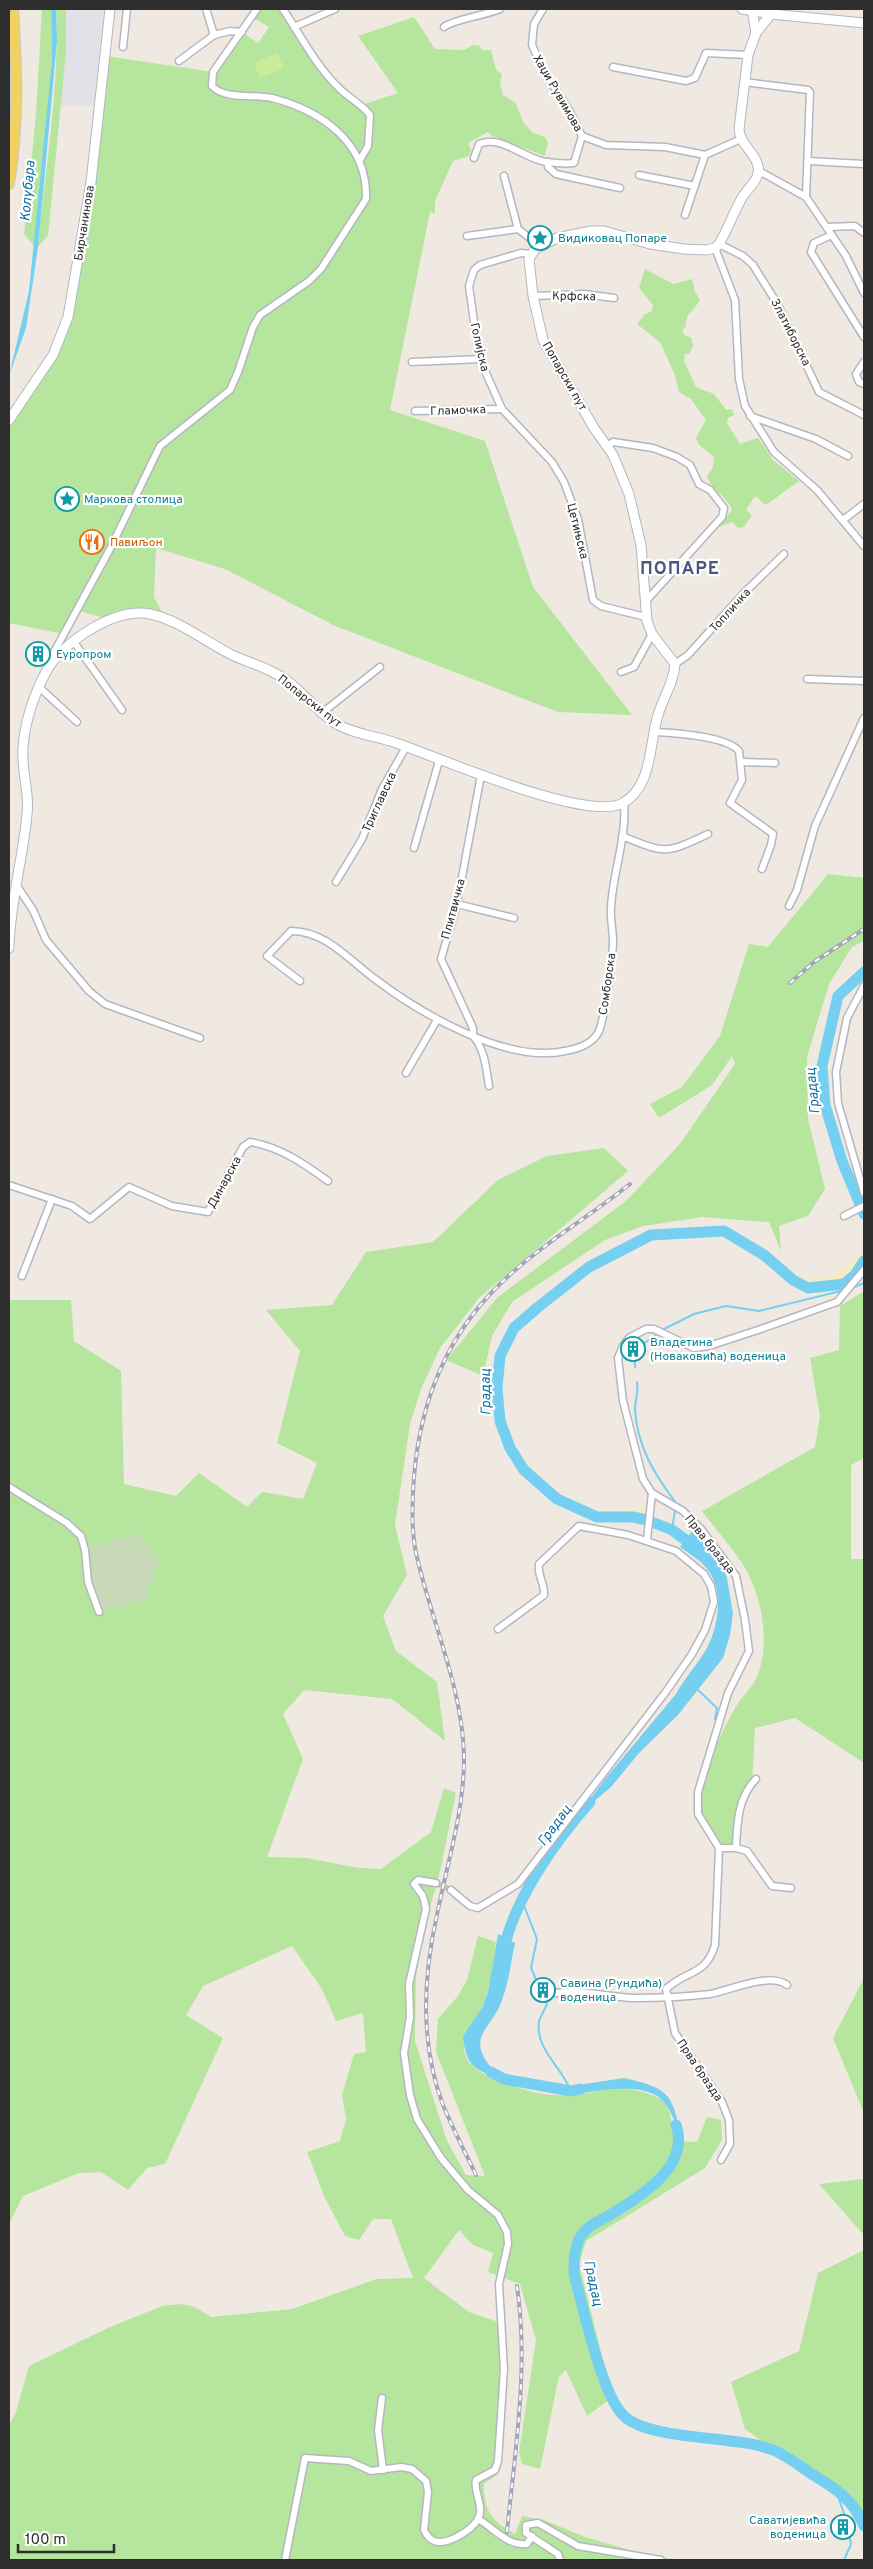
<svg xmlns="http://www.w3.org/2000/svg" width="873" height="2569" viewBox="0 0 873 2569" font-family="Overpass,sans-serif">
  <style>
    .industrial { fill: #e3e1e8 }
    .green { fill: #b6e59e }
    .sand { fill: #f3ecc5 }
    .cemetery { fill: #c8d9b8 }
    .pitch { fill: #c9ec9a }
    .water { fill: #75cff0 }
    .lines { fill: none; stroke-linecap: round; stroke-linejoin: round }
    .stream { stroke: #75cff0; stroke-width: 2 }
    .river { stroke: #75cff0; stroke-width: 11 }
    .street-tunnel { stroke: #c8c4bd; stroke-width: 6; stroke-dasharray: 6 3; stroke-linecap: butt }
    .street-casing { stroke: #b4b7c1; stroke-width: 9 }
    .secondary-casing { stroke: #b4b7c1; stroke-width: 11 }
    .primary-casing { stroke: #c9c9c9; stroke-width: 12 }
    .street { stroke: #fff; stroke-width: 6 }
    .secondary { stroke: #fff; stroke-width: 9 }
    .primary { stroke: #f2d163; stroke-width: 10 }
    .rail-casing { stroke: #a3a6b8; stroke-width: 4 }
    .rail { stroke: #fff; stroke-width: 2; stroke-dasharray: 5.5; stroke-linecap: butt }
    .labels { text-anchor: middle; stroke-width: 4.5; stroke-linejoin: round; paint-order: stroke }
    .street-label { font-size: 12px; fill: #2e2e2e; stroke: #fff }
    .culture-label { font-size: 12px; fill: #0d838f; stroke: #fff; text-anchor: start }
    .food-label { font-size: 12px; fill: #c56008; stroke: #fff; text-anchor: start }
    .water-label { font-size: 14px; font-style: italic; fill: #0d6fa3; stroke: #fff }
    .district-label { font-size: 18px; font-weight: bold; letter-spacing: 1px; fill: #4d5680; stroke: #fff }
  </style>
  <rect width="100%" height="100%" fill="#efe9e1"/>
  <!-- industrial -->
  <polygon class="industrial" points="66,9 104,9 94,106 61,106 66,53"/>
  <!-- green -->
  <g class="green">
    <polygon points="42,9 51,9 52,60 34,246 24,234 36,114"/>
    <path d="M56 9H66V53L48 235 38 247C45 168 60 88 56 9Z"/>
    <polygon points="257,9 283,9 341,89 362,105 398,93 358,36 414,17 435,49 464,50 473,45 480,46 482,50 491,50 496,70 502,74 500,83 503,95 516,103 523,122 533,133 545,137 548,142 545,156 492,136 488,132 468,143 471,150 469,156 453,161 435,201 435,213 430,212 390,410 485,441 533,587 632,715 558,712 333,625 225,569 156,548 154,597 166,620 157,616 111,620 76,610 64,634 9,623 9,420 53,355 68,317 106,56 213,72 242,32 258,43 269,27 252,17"/>
    <path d="M645 269 673 284 692 279 695 292 700 300C695 310 684 314 686 326L682 330 685 336 691 337 693 346 689 354H685L684 361 695 385 698 388 714 394 726 410 732 409 734 415 728 418 727 423 740 444 758 438 773 460 799 481 766 505 755 496 746 510 752 515 744 527 738 528 732 522 717 528 732 510C727 496 710 489 707 476L713 467 714 457 699 445 696 438 706 420 691 399 679 392 675 375 660 342 637 324 645 314 652 311 653 305 639 288Z"/>
    <polygon points="828,874 864,878 864,941 852,947 829,984 807,1057 808,1119 825,1189 808,1216 779,1226 781,1251 769,1222 702,1217 643,1226 605,1240 512,1302 492,1336 483,1376 446,1360 498,1297 626,1201 680,1144 735,1064 732,1056 712,1085 659,1118 650,1104 682,1087 720,1036 749,944 768,947"/>
    <path d="M604 1148 628 1171 479 1298 440 1348 421 1389 410 1424 395 1525 407 1575 383 1616 396 1651 437 1682 445 1741 392 1699 304 1690 283 1714 303 1759 267 1857 307 1858 358 1868 381 1869 431 1832 444 1788 456 1793 441 1867 427 1918 416 1975 415 2041 447 2141 466 2175 485 2176 436 2052 438 2019 458 1996 467 1980 478 1936 496 1942C493 1963 491 1985 483 2005 476 2023 464 2024 464 2049 465 2064 479 2072 491 2077 511 2085 531 2094 553 2095 587 2098 610 2082 646 2093 653 2095 661 2098 666 2104 672 2112 672 2131 674 2141L697 2142 707 2117 721 2120 722 2140 705 2168 586 2241 579 2264 607 2376 614 2396 587 2416 566 2370 559 2376 540 2469 522 2464 519 2452 536 2340 520 2284 488 2272 493 2253 473 2245 459 2230 424 2278 469 2312 504 2324 508 2367 498 2474 484 2484C484 2513 492 2520 515 2534L522 2516 544 2520 585 2537 647 2555 677 2560H9V2425L16 2412 29 2366 108 2328 162 2306 181 2304 195 2307 211 2317 292 2309 377 2279 413 2278 391 2219H373L359 2240 345 2236 325 2198 307 2152 340 2141 346 2119 342 2095 354 2054 366 2052 363 2013 336 2021 322 1989 292 1946 203 1986 186 2015 223 2038 165 2164 147 2168 128 2190 101 2172 79 2173 23 2196 9 2224V1300H71L74 1341 121 1371 124 1484 176 1496 199 1473 247 1507 262 1492 303 1499 317 1463 277 1443 300 1351 266 1310 332 1305 366 1252 433 1242 498 1180 547 1156Z"/>
    <path d="M861 1293H864V1458L851 1465V1559H864V1763L795 1718 755 1728 752 1782 743 1795 736 1848H719L695 1818C700 1777 716 1741 737 1705 743 1695 753 1687 757 1677 771 1642 762 1597 744 1566 732 1547 715 1529 702 1511L815 1447 820 1416 810 1358 839 1350 840 1306Z"/>
    <polygon points="864,1978 864,2113 833,2038"/>
    <polygon points="864,2179 864,2235 819,2184"/>
    <polygon points="864,2250 864,2526 857,2509 835,2488 774,2450 745,2429 731,2382 799,2351 818,2273"/>
  </g>
  <!-- sand -->
  <g class="sand">
    <path d="M864 1250 863 1264 855 1275 844 1284 808 1288 793 1280C804 1275 817 1279 829 1276 844 1273 853 1258 864 1250Z"/>
    <polygon points="651,1505 647,1520 614,1517 613,1511"/>
  </g>
  <!-- cemetery -->
  <polygon class="cemetery" points="136,1533 159,1561 145,1599 99,1612 88,1582 85,1550"/>
  <!-- pitch -->
  <polygon class="pitch" points="277,53 284,68 260,78 254,63"/>
  <!-- water -->
  <g class="water">
    <polygon points="51,9 56,9 57,41 38,247 26,328 9,376 29,291 52,60"/>
    <path d="M693 1530 725 1567 733 1613 730 1635 723 1658 678 1715 639 1753 611 1787 580 1813 605 1779 676 1694C685 1677 699 1663 708 1646 719 1623 724 1590 707 1569 700 1559 689 1554 680 1547Z"/>
    <path d="M498 1934 515 1943C511 1961 509 1982 502 2000 498 2013 489 2022 483 2033 473 2051 492 2070 504 2079 475 2071 466 2067 463 2036L482 2008 488 1992Z"/>
    <path d="M624 2078C669 2088 673 2094 681 2138 677 2128 673 2115 667 2106 649 2077 593 2093 566 2095L565 2087Z"/>
  </g>
  <g class="lines">
    <!-- stream -->
    <g class="stream">
      <polyline points="811,1068 822,1066"/>
      <polyline points="852,1288 864,1283"/>
      <polyline points="662,1330 694,1314 726,1306 759,1311 845,1290"/>
      <polyline points="635,1367 634,1350 659,1333"/>
      <path d="M637 1382C639 1392 635 1399 635 1409 637 1446 654 1474 676 1503L672 1530"/>
      <polyline points="696,1688 717,1708 715,1719"/>
      <path d="M523 1903 537 1939 531 1968 547 2004C545 2010 540 2016 539 2022 535 2048 561 2067 570 2089"/>
      <polyline points="835,2488 846,2519 851,2544 844,2560"/>
    </g>
    <!-- river -->
    <g class="river">
      <polyline points="864,972 838,996 822,1066 825,1105 842,1161 864,1214"/>
      <polyline points="698,1549 672,1530 647,1520 633,1517 597,1517 557,1499 524,1470 510,1448 500,1421 497,1388 500,1356 514,1328 537,1308 589,1267 651,1235 724,1231 764,1255 793,1280 808,1288 844,1284 855,1275 864,1261"/>
      <path d="M503 1953C513 1901 555 1841 590 1802"/>
      <polyline points="491,2072 504,2079 571,2091 580,2089"/>
      <path d="M676 2125C691 2167 638 2198 608 2216 601 2220 590 2225 585 2231 574 2242 574 2260 574 2274 583 2307 602 2396 624 2416 650 2441 736 2435 773 2450 788 2456 802 2468 815 2476 838 2490 854 2501 864 2526"/>
    </g>
    <!-- street-tunnel -->
    <polyline class="street-tunnel" points="436,1883 451,1890"/>
    <defs>
      <g id="street">
        <polyline points="206,9 214,35 230,31 242,32"/>
        <path d="M283 9C300 35 318 69 341 90 351 99 362 105 370 115L368 146 360 160"/>
        <polyline points="543,9 534,24 532,45 544,72 569,110 582,136 606,145 665,147 705,155 741,139"/>
        <polyline points="294,27 335,9"/>
        <path d="M444 27C452 20 486 15 500 9"/>
        <polyline points="123,47 127,9"/>
        <polyline points="179,61 214,35"/>
        <polyline points="613,67 686,81 695,78 706,53 748,55"/>
        <polyline points="744,82 808,90 810,92 806,197"/>
        <path d="M474 158 479 144C501 134 524 159 546 162 554 163 565 164 574 163L582 136"/>
        <polyline points="808,161 864,164"/>
        <polyline points="548,162 548,167 556,174 620,188"/>
        <polyline points="759,171 806,197 846,256 864,293"/>
        <polyline points="639,175 695,186"/>
        <polyline points="504,176 518,229 540,246"/>
        <polyline points="685,215 705,155"/>
        <polyline points="828,227 855,226 864,233"/>
        <polyline points="832,235 814,243 811,252 864,337"/>
        <polyline points="467,236 518,229"/>
        <polyline points="719,244 743,256 753,265 778,305 819,392 864,415"/>
        <polyline points="715,248 735,300 739,379 745,406 774,452 817,490 864,546"/>
        <polyline points="531,254 521,253 480,265 474,270 469,286 475,329 485,371 502,409 552,462 564,482 578,519 593,600 601,606 646,617"/>
        <polyline points="533,296 584,294 614,298"/>
        <polyline points="412,362 481,359"/>
        <polyline points="864,362 856,374 859,382 864,384"/>
        <polyline points="415,411 502,409"/>
        <polyline points="750,416 816,439 848,456"/>
        <polyline points="607,446 613,442 620,443 653,448 677,457 690,465 699,484 710,490 724,508 722,517 645,602"/>
        <polyline points="843,520 864,504"/>
        <polyline points="74,642 122,710"/>
        <path d="M52 663 53 654 110 549 160 446 230 390 238 372 253 327 260 315 309 281 321 269 366 199C368 143 322 111 272 98 254 94 225 100 212 86L213 72 257 9"/>
        <polyline points="675,664 688,655 744,593 784,554"/>
        <polyline points="621,672 634,667 652,634"/>
        <polyline points="807,679 864,681"/>
        <polyline points="39,687 77,722"/>
        <polyline points="322,713 380,667"/>
        <path d="M655 732C675 733 726 736 739 751L742 780 730 803 773 834 771 845 762 869"/>
        <polyline points="742,762 775,763"/>
        <path d="M622 836C666 854 665 854 708 834"/>
        <polyline points="414,848 439,761"/>
        <polyline points="336,882 362,839 382,789 406,747"/>
        <polyline points="15,883 33,910 46,940 89,991 105,1004 200,1038"/>
        <polyline points="457,904 514,918"/>
        <polyline points="789,906 797,890 815,826 864,718"/>
        <path d="M300 981 267 956 291 931C326 931 349 960 375 979 420 1013 506 1064 565 1051 577 1049 593 1044 599 1031 604 1021 613 954 613 941 613 930 610 918 611 907 613 872 627 837 624 802"/>
        <polyline points="864,986 847,1018 836,1072 838,1103 864,1193"/>
        <polyline points="473,1036 473,1028 441,959 457,904 481,775"/>
        <path d="M474 1037C485 1051 486 1068 489 1086"/>
        <polyline points="406,1073 437,1020"/>
        <path d="M9 1185 72 1206 90 1219 129 1187 172 1206 208 1212 243 1147 250 1142C280 1147 303 1163 328 1181"/>
        <polyline points="844,1216 864,1206"/>
        <polyline points="22,1276 52,1199"/>
        <polyline points="9,1487 67,1523 81,1536 85,1550 88,1582 99,1612"/>
        <polyline points="647,1540 652,1493"/>
        <path d="M719 1848H736C737 1823 738 1797 756 1779"/>
        <polyline points="736,1848 747,1851 772,1886 791,1888"/>
        <path d="M451 1890 470 1906 478 1908 518 1884 665 1693 692 1654 705 1630 714 1602 711 1586 704 1574 676 1551 628 1535 579 1526 539 1564C537 1576 545 1583 544 1595L498 1629"/>
        <path d="M556 1993C582 1989 607 1997 633 1998 658 1998 685 1997 710 1994 731 1990 770 1972 787 1985"/>
        <path d="M721 2160 730 2144 729 2120 722 2102 675 2033 666 1989C686 1970 706 1976 715 1945L719 1848 698 1814V1792L728 1693 749 1651 745 1620 736 1576 701 1529 683 1511 652 1493 643 1479 623 1401 618 1358 623 1346 629 1338 646 1329H654L694 1348 709 1346 758 1330 837 1302 864 1270"/>
        <polyline points="382,2398 378,2430 383,2470"/>
        <path d="M478 2519C494 2528 507 2546 527 2544L532 2536"/>
        <path d="M285 2560 305 2458 349 2461 371 2471 401 2467 412 2469 426 2481 428 2492 424 2530C426 2534 429 2539 434 2541 447 2546 472 2530 478 2519 485 2507 473 2492 476 2480L495 2470 498 2461 504 2369 499 2284 508 2244 507 2232 498 2215 468 2190 441 2158 417 2119 410 2095 404 2053 410 2017 409 1984 426 1909 423 1896 414 1884 418 1880 436 1883"/>
        <polyline points="560,2560 558,2554 526,2533 526,2525 538,2523 578,2546 661,2560"/>
      </g>
      <g id="secondary">
        <polyline points="742,9 771,14 864,23"/>
        <polyline points="752,10 756,33"/>
        <polyline points="9,420 53,355 68,317 91,182 110,9"/>
        <path d="M9 948C10 902 23 859 27 814 30 792 21 771 23 749 24 724 34 694 46 672 62 642 115 607 150 614 179 620 206 642 232 655 252 664 273 669 290 683 306 696 318 712 335 723 353 734 376 736 396 743 438 757 587 823 623 803 653 786 649 743 658 715 663 698 674 682 675 664L652 634 647 621 641 545 629 494 613 455 594 428 543 340 533 296 529 259 535 249 557 238 591 231H604L650 244 684 249 706 250 715 248 719 244C728 229 734 211 743 196 749 187 761 178 758 166 755 152 740 145 739 129L748 55 756 33 771 14"/>
      </g>
      <path id="primary" d="M9 184C19 125 17 68 13 9"/>
    </defs>
    <!-- street casing -->
    <use href="#street" class="street-casing"/>
    <!-- secondary casing -->
    <use href="#secondary" class="secondary-casing"/>
    <!-- primary casing -->
    <use href="#primary" class="primary-casing"/>
    <!-- street -->
    <use href="#street" class="street"/>
    <!-- secondary -->
    <use href="#secondary" class="secondary"/>
    <!-- primary -->
    <use href="#primary" class="primary"/>
    <defs>
      <g id="rail">
        <polyline points="790,983 814,962 864,929"/>
        <path d="M476 2175C465 2152 453 2129 443 2105 420 2044 423 1977 437 1915 447 1864 463 1815 464 1763 465 1693 431 1621 416 1553 411 1528 412 1502 414 1477 420 1403 446 1337 499 1285 538 1246 588 1218 630 1184"/>
        <path d="M507 2532C515 2450 529 2368 517 2286"/>
      </g>
    </defs>
    <!-- rail casing -->
    <use href="#rail" class="rail-casing"/>
    <!-- rail -->
    <use href="#rail" class="rail"/>
  </g>
  <!-- icons -->
  <defs>
    <symbol id="sight-ring" viewBox="-11 -11 22 22"><circle r="9.5" fill="#fff" stroke="#0f9aa8" stroke-width="1.5"/><path d="M0-6L1.8-2.2L6-1.7L2.9 1.2L3.7 5.4L0 3.3L-3.7 5.4L-2.9 1.2L-6-1.7L-1.8-2.2Z" fill="#0f9aa8"/></symbol>
    <symbol id="restaurant-ring" viewBox="-11 -11 22 22"><circle r="9.5" fill="#fff" stroke="#e8710a" stroke-width="1.5"/><path d="M-5-6h1v4h1v-4h1v4h1v-4h1v5L-1.5 .5V6h-2V.5L-5-1ZM5-6V6H3V1.5H1.5Q1.5-4 5-6Z" fill="#e8710a"/></symbol>
    <symbol id="building-ring" viewBox="-11 -11 22 22"><circle r="9.5" fill="#fff" stroke="#0f9aa8" stroke-width="1.5"/><path d="M-4-6H4V6H1V3H-1V6H-4ZM-2.5-4.3h1.7v1.8h-1.7ZM.8-4.3h1.7v1.8H.8ZM-2.5-1h1.7V.8h-1.7ZM.8-1h1.7V.8H.8Z" fill="#0f9aa8"/></symbol>
  </defs>
  <g fill-rule="evenodd">
    <use href="#sight-ring" x="526" y="224" width="28" height="28"/>
    <use href="#sight-ring" x="53" y="485" width="28" height="28"/>
    <use href="#restaurant-ring" x="78" y="528" width="28" height="28"/>
    <use href="#building-ring" x="24" y="640" width="28" height="28"/>
    <use href="#building-ring" x="619" y="1335" width="28" height="28"/>
    <use href="#building-ring" x="529" y="1976" width="28" height="28"/>
    <use href="#building-ring" x="829" y="2513" width="28" height="28"/>
  </g>
  <g class="labels">
    <!-- street labels -->
    <g class="street-label">
      <text transform="translate(558 93) rotate(60)" y="4">Хаџи Рувимова</text>
      <text transform="translate(84 223) rotate(-81)" y="4">Бирчанинова</text>
      <text transform="translate(574 296) rotate(1)" y="4">Крфска</text>
      <text transform="translate(791 332) rotate(63)" y="4">Златиборска</text>
      <text transform="translate(480 347) rotate(77)" y="4">Голијска</text>
      <text transform="translate(565 376) rotate(60)" y="4">Попарски пут</text>
      <text transform="translate(458 410) rotate(-2)" y="4">Гламочка</text>
      <text transform="translate(578 531) rotate(76)" y="4">Цетињска</text>
      <text transform="translate(730 610) rotate(-48)" y="4">Топличка</text>
      <text transform="translate(310 701) rotate(38)" y="4">Попарски пут</text>
      <text transform="translate(379 802) rotate(-65)" y="4">Триглавска</text>
      <text transform="translate(453 909) rotate(-75)" y="4">Плитвичка</text>
      <text transform="translate(607 984) rotate(-82)" y="4">Сомборска</text>
      <text transform="translate(224 1182) rotate(-61)" y="4">Динарска</text>
      <text transform="translate(710 1544) rotate(51)" y="4">Прва бразда</text>
      <text transform="translate(700 2070) rotate(56)" y="4">Прва бразда</text>
    </g>
    <!-- culture labels -->
    <g class="culture-label">
      <text x="558" y="242">Видиковац Попаре</text>
      <text x="84" y="503">Маркова столица</text>
      <text x="56" y="658">Еуропром</text>
      <text x="650" y="1346">Владетина<tspan x="650" dy="14">(Новаковића) воденица</tspan></text>
      <text x="560" y="1987">Савина (Рундића)<tspan x="560" dy="14">воденица</tspan></text>
      <text x="826" y="2524" text-anchor="end">Саватијевића<tspan x="826" dy="14">воденица</tspan></text>
    </g>
    <!-- food labels -->
    <g class="food-label">
      <text x="110" y="546">Павиљон</text>
    </g>
    <!-- water labels -->
    <g class="water-label">
      <text transform="translate(27 191) rotate(-85)" y="5">Колубара</text>
      <text transform="translate(812 1091) rotate(-96)" y="5">Градац</text>
      <text transform="translate(485 1392) rotate(-91)" y="5">Градац</text>
      <text transform="translate(554 1825) rotate(-54)" y="5">Градац</text>
      <text transform="translate(594 2283) rotate(78)" y="5">Градац</text>
    </g>
    <!-- district labels -->
    <g class="district-label">
      <text x="680" y="574">ПОПАРЕ</text>
    </g>
  </g>
  <!-- border -->
  <rect width="873" height="2569" fill="none" stroke="#2e2e2e" stroke-width="20"/>
  <!-- scale -->
  <path d="M18 2544v8h96v-8" fill="none" stroke="#2e2e2e" stroke-width="2.5"/>
  <text x="25" y="2544" font-size="15" fill="#2e2e2e" stroke="#ffffff" stroke-width="4" paint-order="stroke">100 m</text>
</svg>
